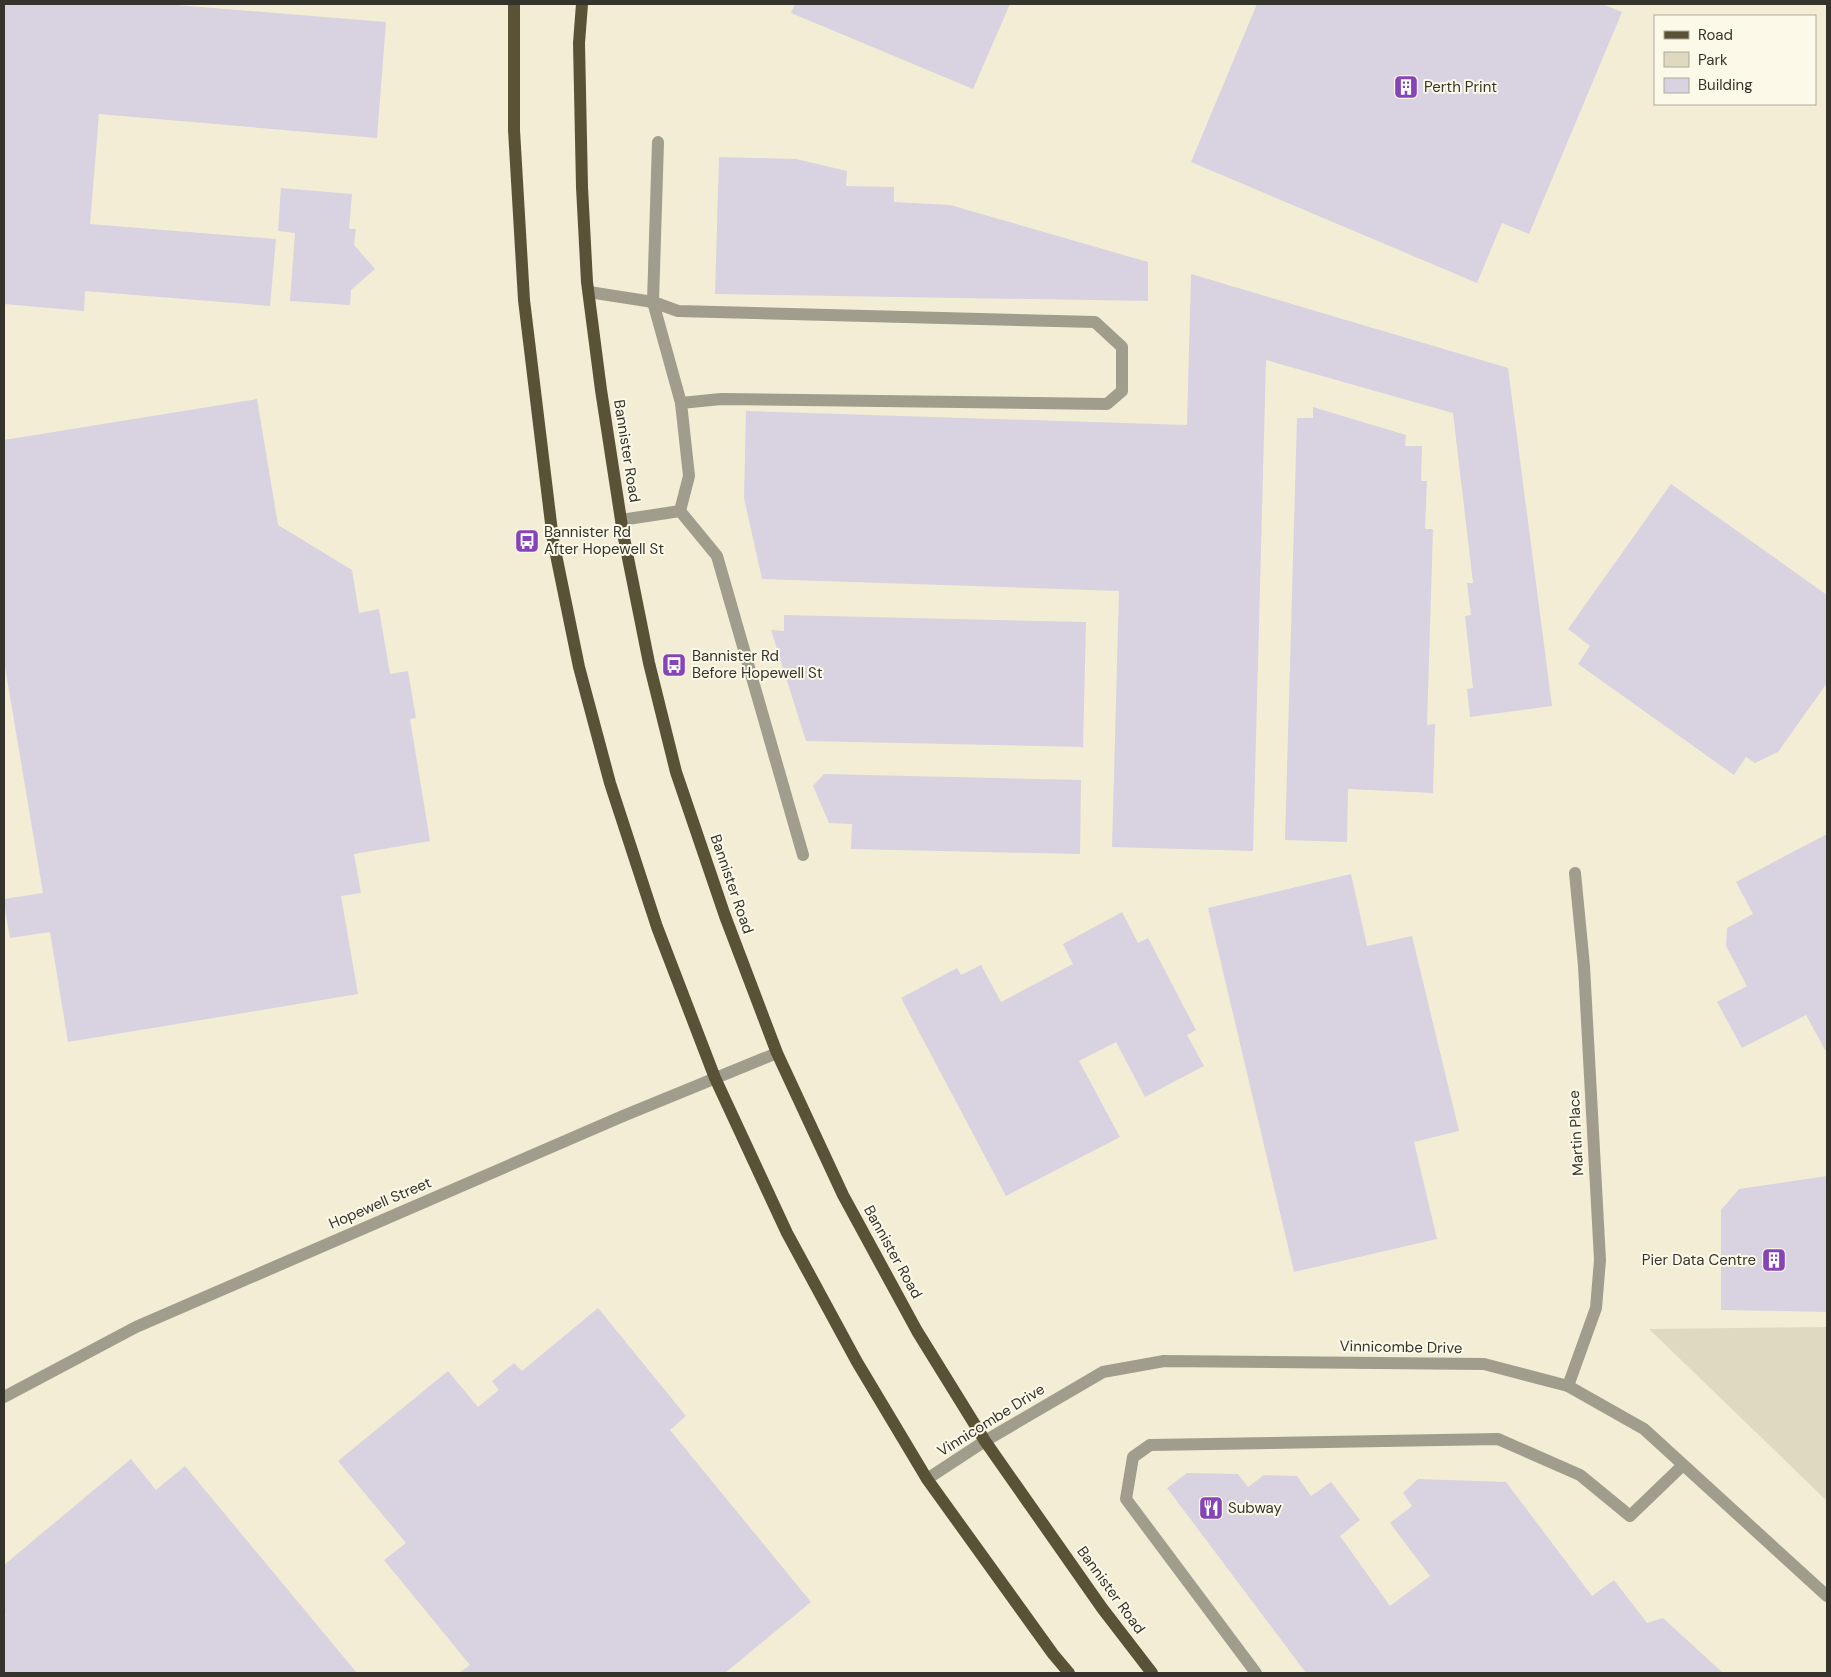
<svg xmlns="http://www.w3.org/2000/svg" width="1831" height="1677" viewBox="0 0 1831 1677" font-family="'DM Sans',sans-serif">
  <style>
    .built { fill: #f3edd5; fill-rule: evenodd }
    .green { fill: #dfd9bf }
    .building { fill: #d9d2e1 }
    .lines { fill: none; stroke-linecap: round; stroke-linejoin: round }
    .lane { stroke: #a09d8d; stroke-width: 12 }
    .street { stroke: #a09d8d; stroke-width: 12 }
    .primary { stroke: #595237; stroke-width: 12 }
    .labels { text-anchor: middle; stroke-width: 4; stroke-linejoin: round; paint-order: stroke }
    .poi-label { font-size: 15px; fill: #34332c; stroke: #fdf9e8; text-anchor: start }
    .street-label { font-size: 15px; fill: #34332c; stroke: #fdf9e8 }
  </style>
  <rect width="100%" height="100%" fill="#fdf9e8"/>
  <!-- built -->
  <path class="built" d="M4 4H1827V1673H4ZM1655 16H1815V104H1655Z"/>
  <!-- green -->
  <polygon class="green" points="1827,1327 1827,1501 1649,1329"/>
  <!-- building -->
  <g class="building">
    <polygon points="4,4 163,4 386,22 377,138 99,114 90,224 276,239 270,306 85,291 84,311 4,304"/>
    <polygon points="795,4 1010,4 973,89 791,13"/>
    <polygon points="1257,4 1602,4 1622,12 1529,234 1502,223 1477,283 1191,162"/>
    <polygon points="719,157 796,159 847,171 846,186 894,187 894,202 950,205 1148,262 1148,301 715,294"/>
    <polygon points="281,188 352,194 349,229 356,229 354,245 375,269 351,290 350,305 290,301 295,233 278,231"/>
    <polygon points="1191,274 1508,368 1552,706 1470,717 1467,689 1473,688 1465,616 1471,615 1467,583 1473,583 1453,413 1266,360 1253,851 1112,847 1119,591 762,579 744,498 746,411 1187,425"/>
    <polygon points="257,399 278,525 352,570 359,613 379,609 390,674 408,671 416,718 410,719 430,841 354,854 361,893 341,896 358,994 68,1042 50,932 10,938 4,903 4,899 43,893 4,661 4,440"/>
    <polygon points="1313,407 1406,435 1405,446 1422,446 1421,481 1427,481 1425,529 1433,529 1427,725 1435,724 1433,793 1348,789 1347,842 1285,840 1297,418 1313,418"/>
    <polygon points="1671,484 1827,595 1827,683 1778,752 1755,763 1746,757 1734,775 1578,664 1590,646 1568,629"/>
    <polygon points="784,615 1086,622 1083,747 806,741 771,630 784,631"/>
    <polygon points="824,774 1081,780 1080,854 851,849 852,824 829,823 813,786"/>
    <polygon points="1827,834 1827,1049 1825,1050 1806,1015 1742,1048 1717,1002 1747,986 1726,946 1727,928 1753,914 1736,882"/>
    <polygon points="1351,874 1367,946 1412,936 1459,1131 1414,1142 1437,1239 1294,1272 1208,908"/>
    <polygon points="1122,912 1138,943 1148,938 1196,1030 1187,1035 1204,1066 1145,1097 1116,1042 1079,1061 1120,1137 1006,1196 901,998 957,968 961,975 981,965 1001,1002 1073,964 1063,944"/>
    <polygon points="1827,1176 1827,1312 1721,1310 1721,1210 1739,1189"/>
    <polygon points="598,1308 686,1416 670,1430 811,1602 725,1673 459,1673 470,1665 384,1560 406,1543 338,1461 448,1371 478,1407 499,1390 492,1381 514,1363 522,1371"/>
    <polygon points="131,1459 156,1490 185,1466 357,1673 4,1673 4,1617 6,1615 4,1613 4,1565"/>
    <polygon points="1187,1473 1238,1474 1248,1487 1264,1475 1297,1476 1311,1496 1331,1482 1360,1520 1340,1536 1390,1606 1430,1576 1390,1523 1412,1506 1403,1493 1418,1479 1506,1482 1592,1596 1614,1580 1647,1623 1663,1618 1723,1673 1306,1673 1167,1488"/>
  </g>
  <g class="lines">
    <!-- lane -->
    <g class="lane">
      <polyline points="589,292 653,302 681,403"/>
      <polyline points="680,511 717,556 803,855"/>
      <polyline points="621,520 680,511 689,476 681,403 721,399 1107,404 1122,391 1122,347 1095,322 678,311 653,302 658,142"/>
      <polyline points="1256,1673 1126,1499 1133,1457 1150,1445 1498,1439 1580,1475 1630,1516 1683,1465"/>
    </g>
    <!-- street -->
    <g class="street">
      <polyline points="1568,1386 1596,1308 1600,1260 1584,966 1575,873"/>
      <polyline points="4,1397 136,1327 623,1116 777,1053"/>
      <polyline points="927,1479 985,1441 1103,1372 1164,1361 1484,1364 1568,1386 1644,1429 1827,1596"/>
    </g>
    <!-- primary -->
    <g class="primary">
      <polyline points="514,4 514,130 524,300 553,540 579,667 610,783 657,927 715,1078 787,1233 857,1362 927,1479 1053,1654 1069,1673"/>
      <polyline points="582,4 579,43 582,187 587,282 601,390 623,533 649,663 676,772 725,916 777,1053 843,1195 917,1331 985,1441 1102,1608 1152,1673"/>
    </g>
  </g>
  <!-- icons -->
  <defs>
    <symbol id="building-square" viewBox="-11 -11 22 22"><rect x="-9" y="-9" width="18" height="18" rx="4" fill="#8744b8" stroke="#fdf9e8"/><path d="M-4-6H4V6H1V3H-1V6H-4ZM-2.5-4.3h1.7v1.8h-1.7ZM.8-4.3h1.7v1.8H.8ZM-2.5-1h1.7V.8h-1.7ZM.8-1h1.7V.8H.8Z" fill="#fff"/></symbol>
    <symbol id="bus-square" viewBox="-11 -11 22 22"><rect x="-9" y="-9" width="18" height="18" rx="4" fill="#8744b8" stroke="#fdf9e8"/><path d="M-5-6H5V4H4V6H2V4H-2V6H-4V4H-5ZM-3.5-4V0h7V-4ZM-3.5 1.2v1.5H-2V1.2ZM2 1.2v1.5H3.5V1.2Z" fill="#fff"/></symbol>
    <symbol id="restaurant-square" viewBox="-11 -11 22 22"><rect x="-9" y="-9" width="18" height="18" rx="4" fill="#8744b8" stroke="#fdf9e8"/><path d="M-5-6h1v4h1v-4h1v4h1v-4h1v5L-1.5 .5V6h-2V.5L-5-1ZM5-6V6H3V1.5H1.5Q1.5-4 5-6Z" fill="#fff"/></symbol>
  </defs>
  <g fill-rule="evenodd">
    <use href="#building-square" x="1392" y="73" width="28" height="28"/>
    <use href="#bus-square" x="513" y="527" width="28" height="28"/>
    <use href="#bus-square" x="660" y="651" width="28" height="28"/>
    <use href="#building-square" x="1760" y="1246" width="28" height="28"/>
    <use href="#restaurant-square" x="1197" y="1494" width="28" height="28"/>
  </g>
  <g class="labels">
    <!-- poi labels -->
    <g class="poi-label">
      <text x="1424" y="92">Perth Print</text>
      <text x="544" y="537">Bannister Rd<tspan x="544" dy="17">After Hopewell St</tspan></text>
      <text x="692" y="661">Bannister Rd<tspan x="692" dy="17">Before Hopewell St</tspan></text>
      <text x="1756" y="1265" text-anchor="end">Pier Data Centre</text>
      <text x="1228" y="1513">Subway</text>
    </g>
    <!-- street labels -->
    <g class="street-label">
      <text transform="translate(627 451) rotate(81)" y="5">Bannister Road</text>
      <text transform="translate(732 884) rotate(71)" y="5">Bannister Road</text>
      <text transform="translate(1576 1133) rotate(-93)" y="5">Martin Place</text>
      <text transform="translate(380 1203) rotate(-23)" y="5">Hopewell Street</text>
      <text transform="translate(893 1252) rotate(61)" y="5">Bannister Road</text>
      <text transform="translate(1401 1347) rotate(1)" y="5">Vinnicombe Drive</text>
      <text transform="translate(991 1420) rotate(-32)" y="5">Vinnicombe Drive</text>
      <text transform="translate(1111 1590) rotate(54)" y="5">Bannister Road</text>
    </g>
  </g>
  <!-- border -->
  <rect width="1831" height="1677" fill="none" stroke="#34332c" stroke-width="10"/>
  <!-- legend -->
  <rect x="1654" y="15" width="162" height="90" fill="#fdf9e8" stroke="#adaa9d"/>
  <rect x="1664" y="31" width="25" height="8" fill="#595237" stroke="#adaa9d"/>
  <text x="1698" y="40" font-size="15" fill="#34332c">Road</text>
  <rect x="1664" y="52" width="25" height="15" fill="#dfd9bf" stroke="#adaa9d"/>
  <text x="1698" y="65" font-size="15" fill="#34332c">Park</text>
  <rect x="1664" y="78" width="25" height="15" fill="#d9d2e1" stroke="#adaa9d"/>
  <text x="1698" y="90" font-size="15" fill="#34332c">Building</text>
</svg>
